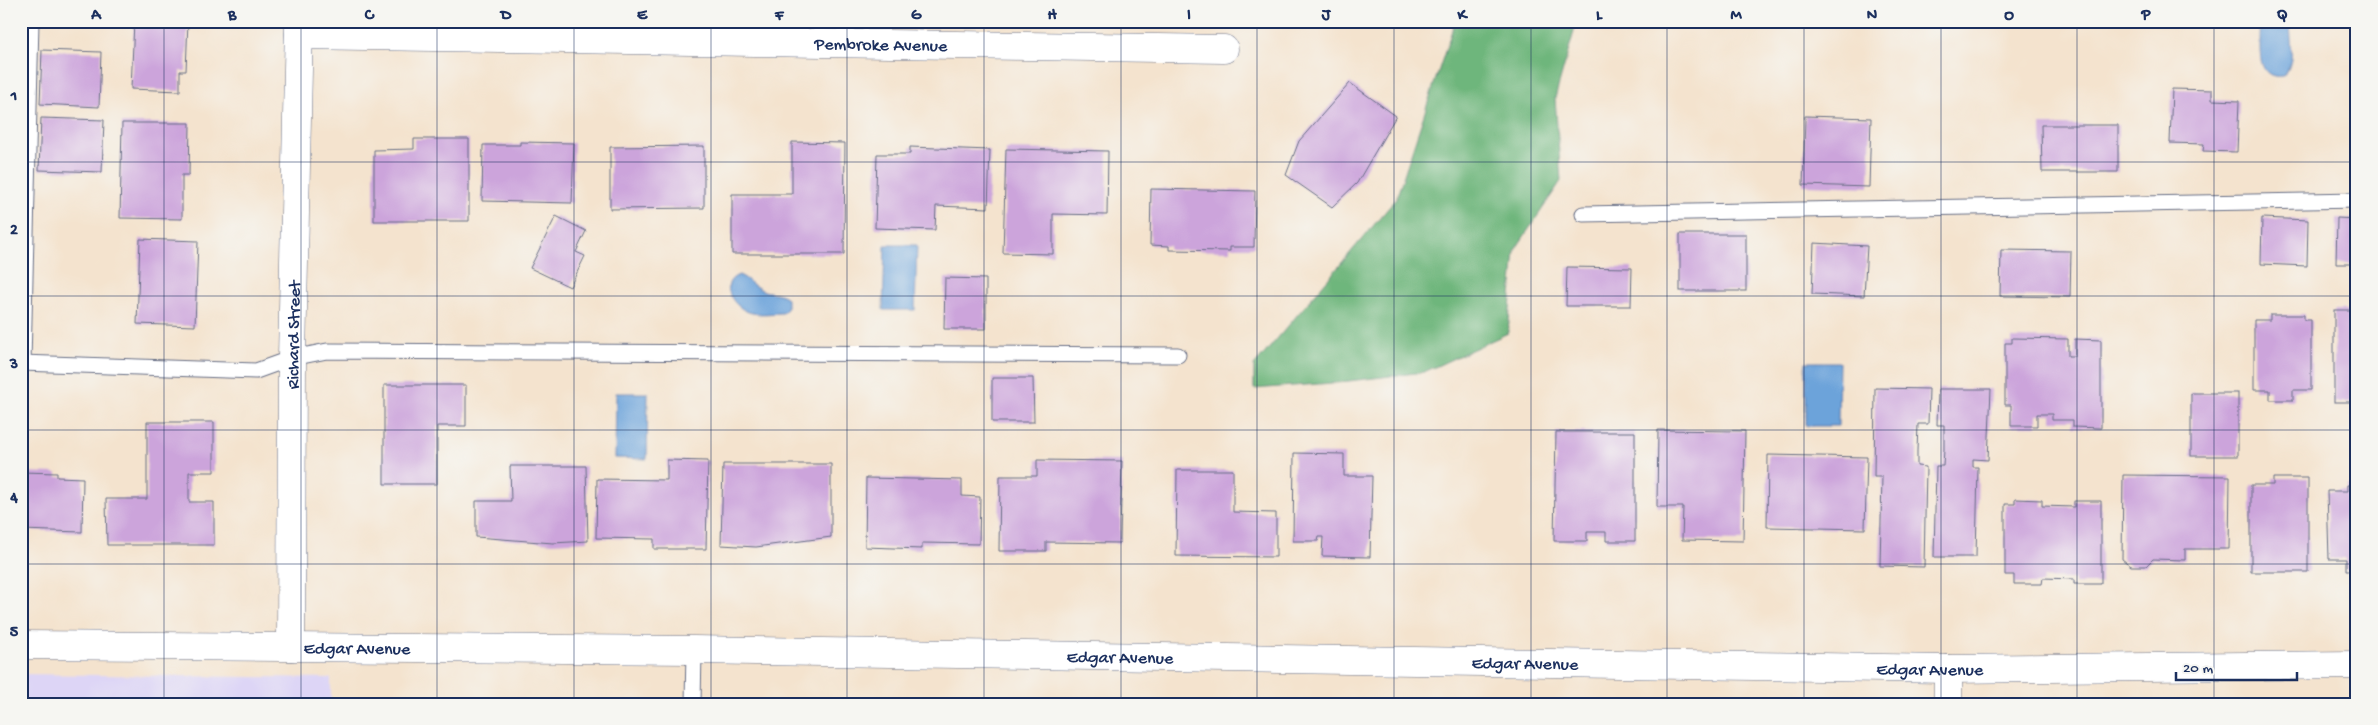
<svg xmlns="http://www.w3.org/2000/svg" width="2378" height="725" viewBox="0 0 2378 725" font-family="'Gochi Hand',sans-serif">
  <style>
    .built { fill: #ddd5f6 }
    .forest { fill: #6eb67c; stroke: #44726d }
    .water { fill: #6ca3da; stroke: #44699c }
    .building { fill: #cca4db }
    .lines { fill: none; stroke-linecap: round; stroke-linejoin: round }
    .lane-casing { stroke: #676e85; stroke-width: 17 }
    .street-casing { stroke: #676e85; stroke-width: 29 }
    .lane { stroke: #fff; stroke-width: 15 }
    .street { stroke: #fff; stroke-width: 28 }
    .grid { fill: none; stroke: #1b2f5e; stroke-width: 1; stroke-opacity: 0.55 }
    .labels { text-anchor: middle; stroke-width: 4; stroke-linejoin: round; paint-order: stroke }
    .street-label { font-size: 18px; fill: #1b2f5e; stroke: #f6f6f2 }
    .neatline { fill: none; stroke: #1b2f5e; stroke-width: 2 }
    .grid-label { font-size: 16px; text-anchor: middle; font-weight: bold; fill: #1b2f5e }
  </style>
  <rect width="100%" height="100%" fill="#f6f6f2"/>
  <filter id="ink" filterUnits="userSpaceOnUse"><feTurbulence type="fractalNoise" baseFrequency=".02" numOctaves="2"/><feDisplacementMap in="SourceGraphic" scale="10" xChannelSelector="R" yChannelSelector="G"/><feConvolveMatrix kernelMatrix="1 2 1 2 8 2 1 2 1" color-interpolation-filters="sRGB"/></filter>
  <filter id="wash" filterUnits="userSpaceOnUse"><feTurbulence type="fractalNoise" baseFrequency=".0096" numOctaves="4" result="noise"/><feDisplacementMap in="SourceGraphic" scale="20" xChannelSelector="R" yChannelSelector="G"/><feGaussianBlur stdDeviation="1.12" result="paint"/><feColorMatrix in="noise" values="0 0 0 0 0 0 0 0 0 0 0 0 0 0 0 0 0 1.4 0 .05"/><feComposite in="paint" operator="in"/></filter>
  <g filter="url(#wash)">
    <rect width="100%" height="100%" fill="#f4e3ce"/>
    <!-- built -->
    <polygon class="built" points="21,674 331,678 331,704 21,704"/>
    <!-- forest -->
    <polygon class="forest" points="1455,21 1577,21 1555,98 1561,181 1515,250 1508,333 1424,372 1332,383 1254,389 1254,366 1396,199"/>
    <!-- water -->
    <g class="water">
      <path d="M2260 21H2290C2290 39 2296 61 2284 76 2252 81 2262 42 2260 21Z"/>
      <polygon points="885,245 917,245 915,310 883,310"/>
      <path d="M739 275C747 278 752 285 760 289 768 294 779 291 787 298V309L783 313C773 313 762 315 752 313 735 310 716 283 739 275Z"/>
      <polygon points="1806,362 1839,362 1838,426 1806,426"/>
      <polygon points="616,393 648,393 647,459 615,458"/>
    </g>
    <g id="blocks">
      <!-- building -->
      <g class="building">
        <polygon points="134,21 188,21 186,71 180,71 180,91 131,89"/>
        <polygon points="42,50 101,52 99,107 40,104"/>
        <polygon points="1350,83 1396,116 1357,183 1332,207 1286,175 1299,141"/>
        <polygon points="2172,89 2212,90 2212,100 2239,101 2237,152 2203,151 2204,144 2170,143"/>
        <polygon points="1805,116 1871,118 1869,187 1803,185"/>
        <polygon points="41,118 104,120 102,172 39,170"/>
        <polygon points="122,123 190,123 189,175 182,175 182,219 120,218"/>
        <polygon points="2041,125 2118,125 2118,172 2042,172"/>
        <polygon points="414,139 469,139 469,221 374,221 374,150 414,149"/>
        <polygon points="520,142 574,143 572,203 482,201 483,145 520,145"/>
        <polygon points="792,142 845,143 844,254 732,254 732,194 792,194"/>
        <polygon points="704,146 704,208 610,209 610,147"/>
        <polygon points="910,147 990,150 988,208 936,206 935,230 875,228 877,154 910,154"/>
        <polygon points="1006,149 1108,151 1107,215 1053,214 1053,254 1003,253"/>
        <polygon points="1151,189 1255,191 1254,247 1230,247 1230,251 1169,250 1169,246 1150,245"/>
        <polygon points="556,216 586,231 576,252 585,256 570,287 530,268"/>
        <polygon points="2262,218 2308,220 2307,266 2261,264"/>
        <polygon points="2337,218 2357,219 2357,264 2336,264"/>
        <rect x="1680" y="234" width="66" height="57"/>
        <polygon points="140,239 198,241 195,326 137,324"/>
        <polygon points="1814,243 1867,246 1864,296 1812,294"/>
        <polygon points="2001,250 2071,251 2070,297 2000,296"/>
        <polygon points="1567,267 1632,268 1631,306 1566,306"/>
        <polygon points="945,278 986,279 986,329 944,329"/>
        <rect x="2334" y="310" width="23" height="92"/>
        <polygon points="2270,315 2304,315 2304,320 2311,320 2311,390 2293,390 2293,400 2270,400 2270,390 2254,390 2254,320 2270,320"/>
        <polygon points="2012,338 2068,339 2068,356 2075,356 2075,339 2101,340 2101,428 2073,427 2073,420 2052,420 2052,414 2037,414 2037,426 2011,426 2011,405 2005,405 2005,343 2012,343"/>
        <polygon points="992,378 1033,378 1034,422 992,422"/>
        <polygon points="384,385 466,385 466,426 437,426 437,484 384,484"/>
        <polygon points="1875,388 1929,389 1928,424 1918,424 1917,451 1917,466 1926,467 1924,567 1880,566 1882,477 1874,477"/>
        <polygon points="1938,389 1991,389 1988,460 1973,459 1973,467 1978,467 1976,557 1934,557 1936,466 1943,466 1944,450 1944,425 1937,425"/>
        <rect x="2191" y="393" width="47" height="63"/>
        <polygon points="147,422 214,422 214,472 189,472 189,502 214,502 214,545 107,545 106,499 147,499"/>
        <polygon points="1658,430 1745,431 1743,541 1682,540 1683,507 1657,507"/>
        <polygon points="1556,432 1635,432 1635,541 1606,541 1606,532 1587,532 1587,541 1554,541"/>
        <polygon points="1294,453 1344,454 1344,476 1372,476 1370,557 1322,556 1323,537 1319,537 1318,541 1293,541"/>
        <polygon points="1768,455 1867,457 1865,529 1767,527"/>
        <polygon points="667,460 708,461 706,549 654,549 654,539 596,538 597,479 667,480"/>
        <polygon points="1037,460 1122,461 1120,543 1046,542 1046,551 999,551 1000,476 1037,476"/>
        <polygon points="723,464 831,464 831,537 756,547 721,545"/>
        <polygon points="510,466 586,466 588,541 553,543 476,537 476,501 511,501"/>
        <polygon points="1177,470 1233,470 1233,512 1276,513 1276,557 1176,556"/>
        <polygon points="21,472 57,473 57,477 83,478 82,532 21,530"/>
        <polygon points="2123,475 2230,476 2229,549 2185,549 2185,560 2153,559 2146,566 2131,566 2122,559"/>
        <polygon points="866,478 962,480 962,496 980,497 979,544 922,543 922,549 865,547"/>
        <polygon points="2273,478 2308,478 2308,572 2251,572 2251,485 2273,485"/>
        <polygon points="2347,485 2357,485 2357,570 2346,570 2346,559 2329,559 2327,491 2347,491"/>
        <polygon points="2015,499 2042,500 2042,506 2074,507 2074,501 2101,501 2101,584 2074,584 2074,579 2043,578 2042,584 2014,584 2014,575 2005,575 2005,504 2015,504"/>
      </g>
    </g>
  </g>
  <g filter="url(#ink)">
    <use href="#blocks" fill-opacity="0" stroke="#676e85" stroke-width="1"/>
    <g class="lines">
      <defs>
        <g id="lane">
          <polyline points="1583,214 2357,200"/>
          <polyline points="21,363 256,371 292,358 327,351 1178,355"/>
          <polyline points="23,363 31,21"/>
          <polyline points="693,704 694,650"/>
        </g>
        <g id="street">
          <path id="s1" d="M299 35 1224 49"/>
          <path id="s2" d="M21 645 694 650 1948 669 2357 665"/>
          <path id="s3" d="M291 647 292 358 299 21"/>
          <polyline points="1948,669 1948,704"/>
        </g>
      </defs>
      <!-- lane casing -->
      <use href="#lane" class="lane-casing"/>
      <!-- street casing -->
      <use href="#street" class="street-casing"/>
      <!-- lane -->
      <use href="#lane" class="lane"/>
      <!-- street -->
      <use href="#street" class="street"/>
    </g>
  </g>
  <!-- grid -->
  <path class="grid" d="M164 21V704M301 21V704M437 21V704M574 21V704M711 21V704M847 21V704M984 21V704M1121 21V704M1257 21V704M1394 21V704M1531 21V704M1667 21V704M1804 21V704M1941 21V704M2077 21V704M2214 21V704M21 162H2357M21 296H2357M21 430H2357M21 564H2357"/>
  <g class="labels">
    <!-- street labels -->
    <g class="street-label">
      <text dy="6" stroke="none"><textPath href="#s1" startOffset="582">Pembroke Avenue</textPath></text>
      <text dy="6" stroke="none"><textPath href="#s3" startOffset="312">Richard Street</textPath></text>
      <text dy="6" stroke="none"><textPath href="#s2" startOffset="336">Edgar Avenue</textPath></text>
      <text dy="6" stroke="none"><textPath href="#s2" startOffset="1099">Edgar Avenue</textPath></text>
      <text dy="6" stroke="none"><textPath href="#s2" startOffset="1504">Edgar Avenue</textPath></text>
      <text dy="6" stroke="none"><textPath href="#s2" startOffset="1909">Edgar Avenue</textPath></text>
    </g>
  </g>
  <!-- margin -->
  <rect width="2378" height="725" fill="none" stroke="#f6f6f2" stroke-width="55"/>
  <!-- scale -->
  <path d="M2176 672v8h121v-8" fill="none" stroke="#1b2f5e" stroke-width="2.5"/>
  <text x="2183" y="672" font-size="15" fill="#1b2f5e" stroke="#f6f6f2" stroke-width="4" paint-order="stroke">20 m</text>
  <rect x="28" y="28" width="2322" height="670" class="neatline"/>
  <g class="grid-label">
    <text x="96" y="19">A</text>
    <text x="232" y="19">B</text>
    <text x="369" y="19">C</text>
    <text x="506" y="19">D</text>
    <text x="642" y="19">E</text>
    <text x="779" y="19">F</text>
    <text x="916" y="19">G</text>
    <text x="1052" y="19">H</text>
    <text x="1189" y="19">I</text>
    <text x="1326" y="19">J</text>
    <text x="1462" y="19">K</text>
    <text x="1599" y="19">L</text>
    <text x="1736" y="19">M</text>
    <text x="1872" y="19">N</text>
    <text x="2009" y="19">O</text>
    <text x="2146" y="19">P</text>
    <text x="2282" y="19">Q</text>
    <text x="14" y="100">1</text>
    <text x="14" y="234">2</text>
    <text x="14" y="368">3</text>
    <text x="14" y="502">4</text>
    <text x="14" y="636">5</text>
  </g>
</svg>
